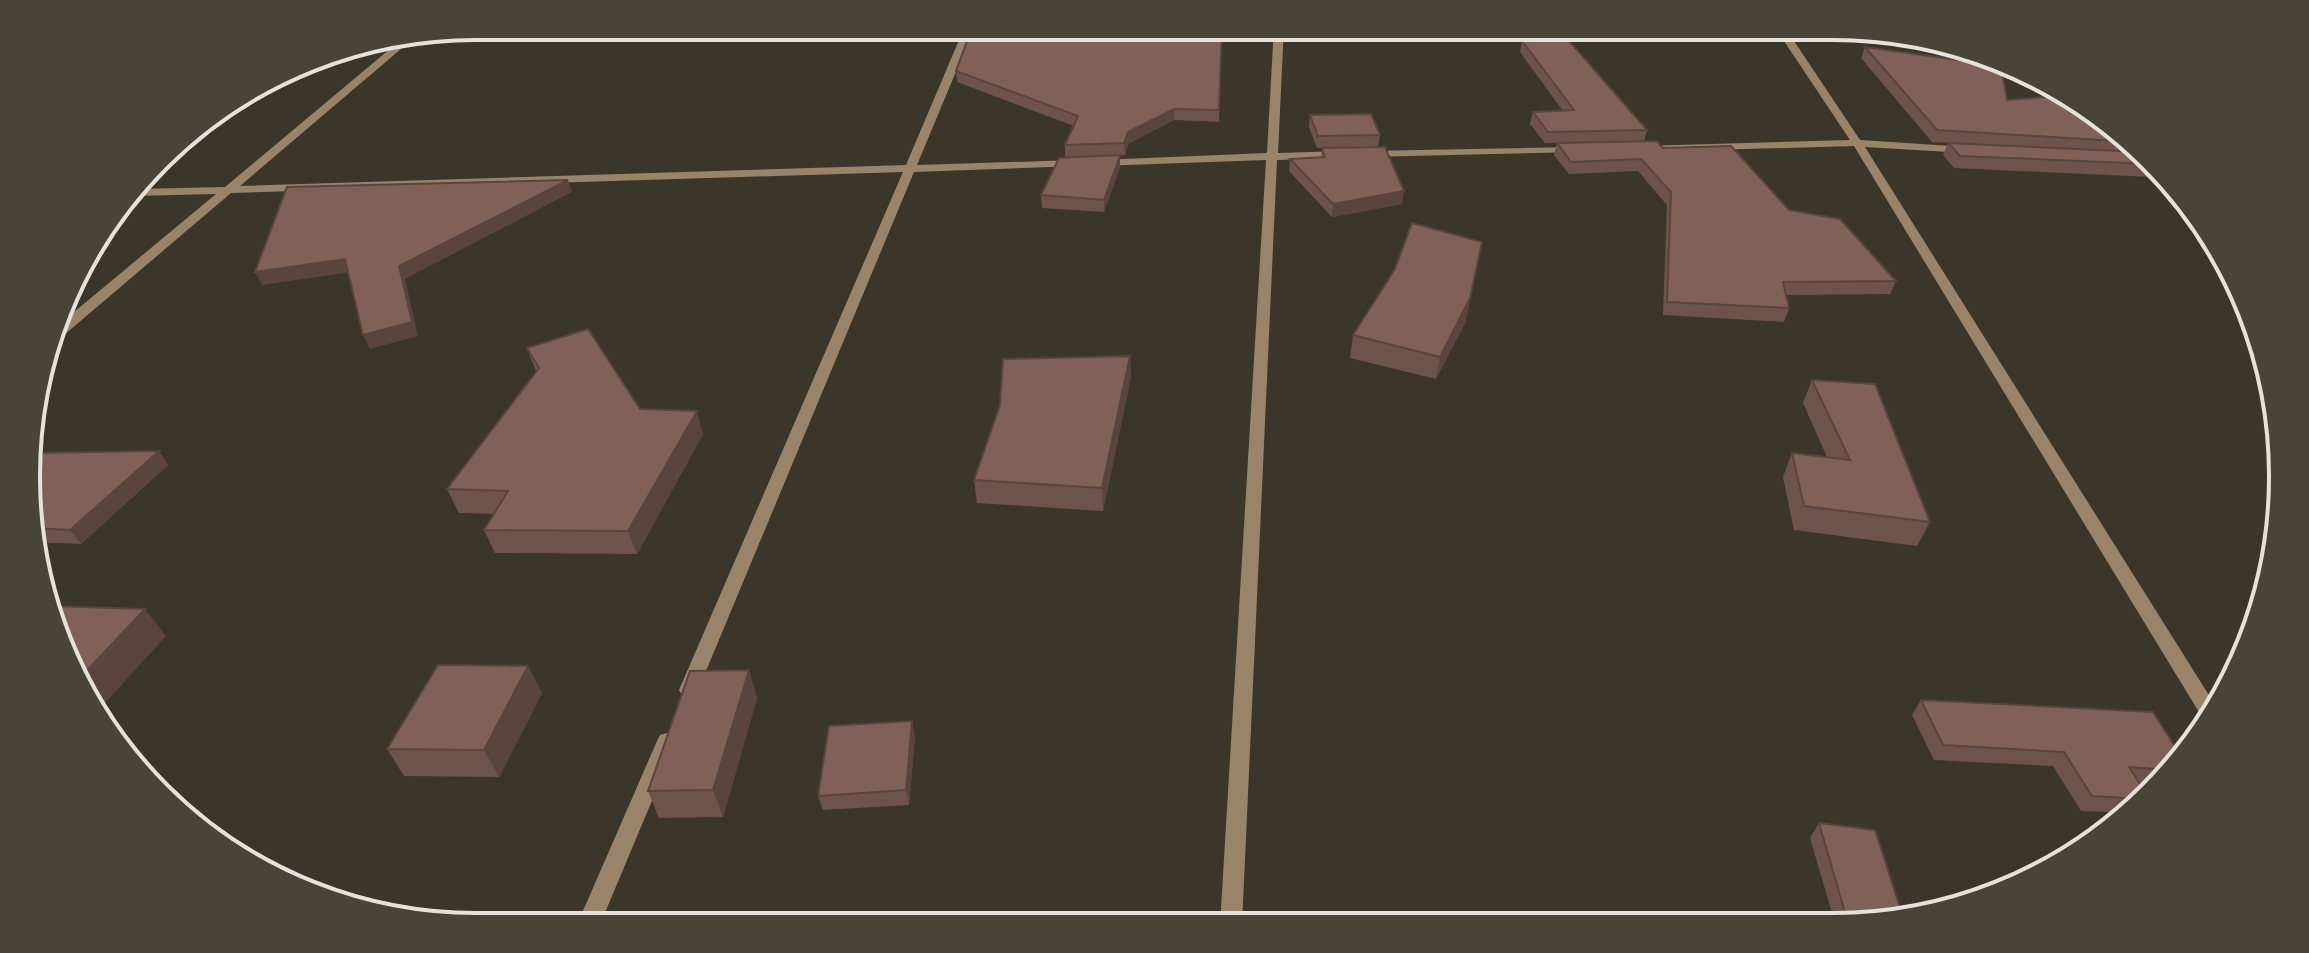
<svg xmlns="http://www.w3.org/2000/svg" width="2309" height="953" viewBox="0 0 2309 953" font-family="'Crimson Pro',serif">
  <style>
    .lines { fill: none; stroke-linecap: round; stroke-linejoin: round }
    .street { fill: #9a8469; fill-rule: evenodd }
    .wall { fill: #6e534c }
    .shaded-wall { fill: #5a443e }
    .building { fill: #806158; stroke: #5a443e; stroke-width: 2 }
    .rim { fill: none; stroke: #e4e2da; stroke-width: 4 }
  </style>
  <rect width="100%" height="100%" fill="#3a3629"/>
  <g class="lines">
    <!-- street -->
    <g class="street">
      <polygon points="965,26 975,26 917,165 1076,160 1082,163 1076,166 914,172 696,695 689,697 682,695 679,690 903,172 231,193 64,335 58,336 62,322 216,194 132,196 137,189 225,187 403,38 415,37 240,186 906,165"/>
      <polygon points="1274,26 1284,26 1278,153 1344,151 1350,154 1344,157 1277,160 1242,925 1220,925 1266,160 1099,166 1093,163 1099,160 1267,153"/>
      <polygon points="1774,26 1784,26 1860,140 1967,147 1973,150 1967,153 1865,147 2217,708 2209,724 2205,722 1854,146 1643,152 1637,149 1643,146 1850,140"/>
      <polygon points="1576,147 1582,150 1580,152 1367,157 1361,154 1367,151"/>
      <polygon points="667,733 674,735 677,741 599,927 576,927 657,741 660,735"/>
    </g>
  </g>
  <!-- wall -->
  <g class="wall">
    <polygon points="1222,26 1219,122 1174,120 1128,144 1125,155 1065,157 1065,145 1074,126 957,82 956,71"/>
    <polygon points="1522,41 1647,130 1644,141 1545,143 1530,124 1533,112 1563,111 1520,52"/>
    <polygon points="1865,47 2007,100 2129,138 2175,197 2152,177 1954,168 1943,155 1948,143 1978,144 1932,142 1861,58"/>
    <polygon points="1310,115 1380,135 1378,147 1317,148 1309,127"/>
    <polygon points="1557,143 1663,148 1789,210 1896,281 1890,294 1786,295 1789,308 1784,322 1663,315 1667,205 1638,171 1569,174 1554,155"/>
    <polygon points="1322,148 1402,204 1332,217 1289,171 1290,159 1321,157"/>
    <polygon points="1120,155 1120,167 1104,212 1042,208 1041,195"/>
    <polygon points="1466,321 1436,379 1350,358 1353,335"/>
    <polygon points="527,348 640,409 703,434 637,554 495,553 484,530 494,514 459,513 447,489 536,371"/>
    <polygon points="1130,356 1131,377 1103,511 977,503 974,480 1000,405"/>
    <polygon points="1812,380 1930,522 1917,546 1794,530 1783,477 1792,453 1827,457 1803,403"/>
    <polygon points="31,453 168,465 81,544 34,542"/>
    <polygon points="528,666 542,693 499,777 404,776 387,749"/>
    <polygon points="749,670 757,698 723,817 659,818 648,791"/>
    <polygon points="1921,700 2181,756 2156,785 2140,783 2147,795 2131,813 2081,811 2053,766 1934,760 1912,715"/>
    <polygon points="915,736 909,805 823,810 818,796"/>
    <polygon points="1819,823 1892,923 1835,923 1810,838"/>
  </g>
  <!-- shaded-wall -->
  <g class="shaded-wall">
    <polygon points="1174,109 1174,120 1128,144 1125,155 1124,143 1128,132"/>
    <polygon points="1120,155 1120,167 1104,212 1104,200"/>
    <polygon points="568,180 572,192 405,279 418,336 370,349 363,335 399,266"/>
    <polygon points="1404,191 1402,204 1332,217 1333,204"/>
    <polygon points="1482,242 1466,321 1436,379 1440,357"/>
    <polygon points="345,259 351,272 262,285 255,272"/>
    <polygon points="1130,356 1131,377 1103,511 1102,488"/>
    <polygon points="697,411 703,434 637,554 628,531"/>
    <polygon points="159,451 168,465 81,544 70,530"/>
    <polygon points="145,609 166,636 96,713 87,702 78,680"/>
    <polygon points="528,666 542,693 499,777 484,750"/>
    <polygon points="749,670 757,698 723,817 713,790"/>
    <polygon points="912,721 915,736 909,805 906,790"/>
  </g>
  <!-- building -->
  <g class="building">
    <polygon points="988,26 1222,26 1219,110 1174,109 1128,132 1124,143 1065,145 1078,116 956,71 970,33 987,33"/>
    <polygon points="1542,26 1556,26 1647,130 1548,132 1533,112 1574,110 1522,41"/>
    <polygon points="1865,47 2001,66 2007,100 2058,96 2129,138 2133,142 1937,130"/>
    <polygon points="1371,114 1380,135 1318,136 1310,115"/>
    <polygon points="1657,141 1663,148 1731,146 1789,210 1840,219 1896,281 1783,282 1789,308 1667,302 1671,192 1641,159 1571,162 1557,143"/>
    <polygon points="1948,143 2141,152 2150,164 1960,156"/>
    <polygon points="1385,147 1404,191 1333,204 1290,159 1325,157 1322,148"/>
    <polygon points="1120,155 1104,200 1041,195 1059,158"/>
    <polygon points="568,180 399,266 412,322 363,335 345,259 255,272 287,187"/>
    <polygon points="1412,223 1482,242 1470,298 1440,357 1353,335 1395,269"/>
    <polygon points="588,329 640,409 697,411 628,531 484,530 508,491 447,489 539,368 527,348"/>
    <polygon points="1130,356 1102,488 974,480 1000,405 1003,359"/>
    <polygon points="1812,380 1875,384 1930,522 1804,506 1792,453 1850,460"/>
    <polygon points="159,451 70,530 33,528 31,453"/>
    <polygon points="50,606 145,609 78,680"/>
    <polygon points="438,665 528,666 484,750 387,749"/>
    <polygon points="749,670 713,790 648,791 690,671"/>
    <polygon points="1921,700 2153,712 2181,756 2169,770 2129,767 2147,795 2144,799 2092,796 2064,752 1943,745"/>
    <polygon points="912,721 906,790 818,796 829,726"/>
    <polygon points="1819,823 1875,830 1904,920 1892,923 1848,923"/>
  </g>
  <!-- crop -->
  <path d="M0 0H2309V953H0ZM476 40H1833A436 436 0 0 1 2269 476V477A436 436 0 0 1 1833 913H476A436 436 0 0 1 40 477V476A436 436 0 0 1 476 40Z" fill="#484437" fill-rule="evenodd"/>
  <path class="rim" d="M476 40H1833A436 436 0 0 1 2269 476V477A436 436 0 0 1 1833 913H476A436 436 0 0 1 40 477V476A436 436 0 0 1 476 40Z"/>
</svg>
